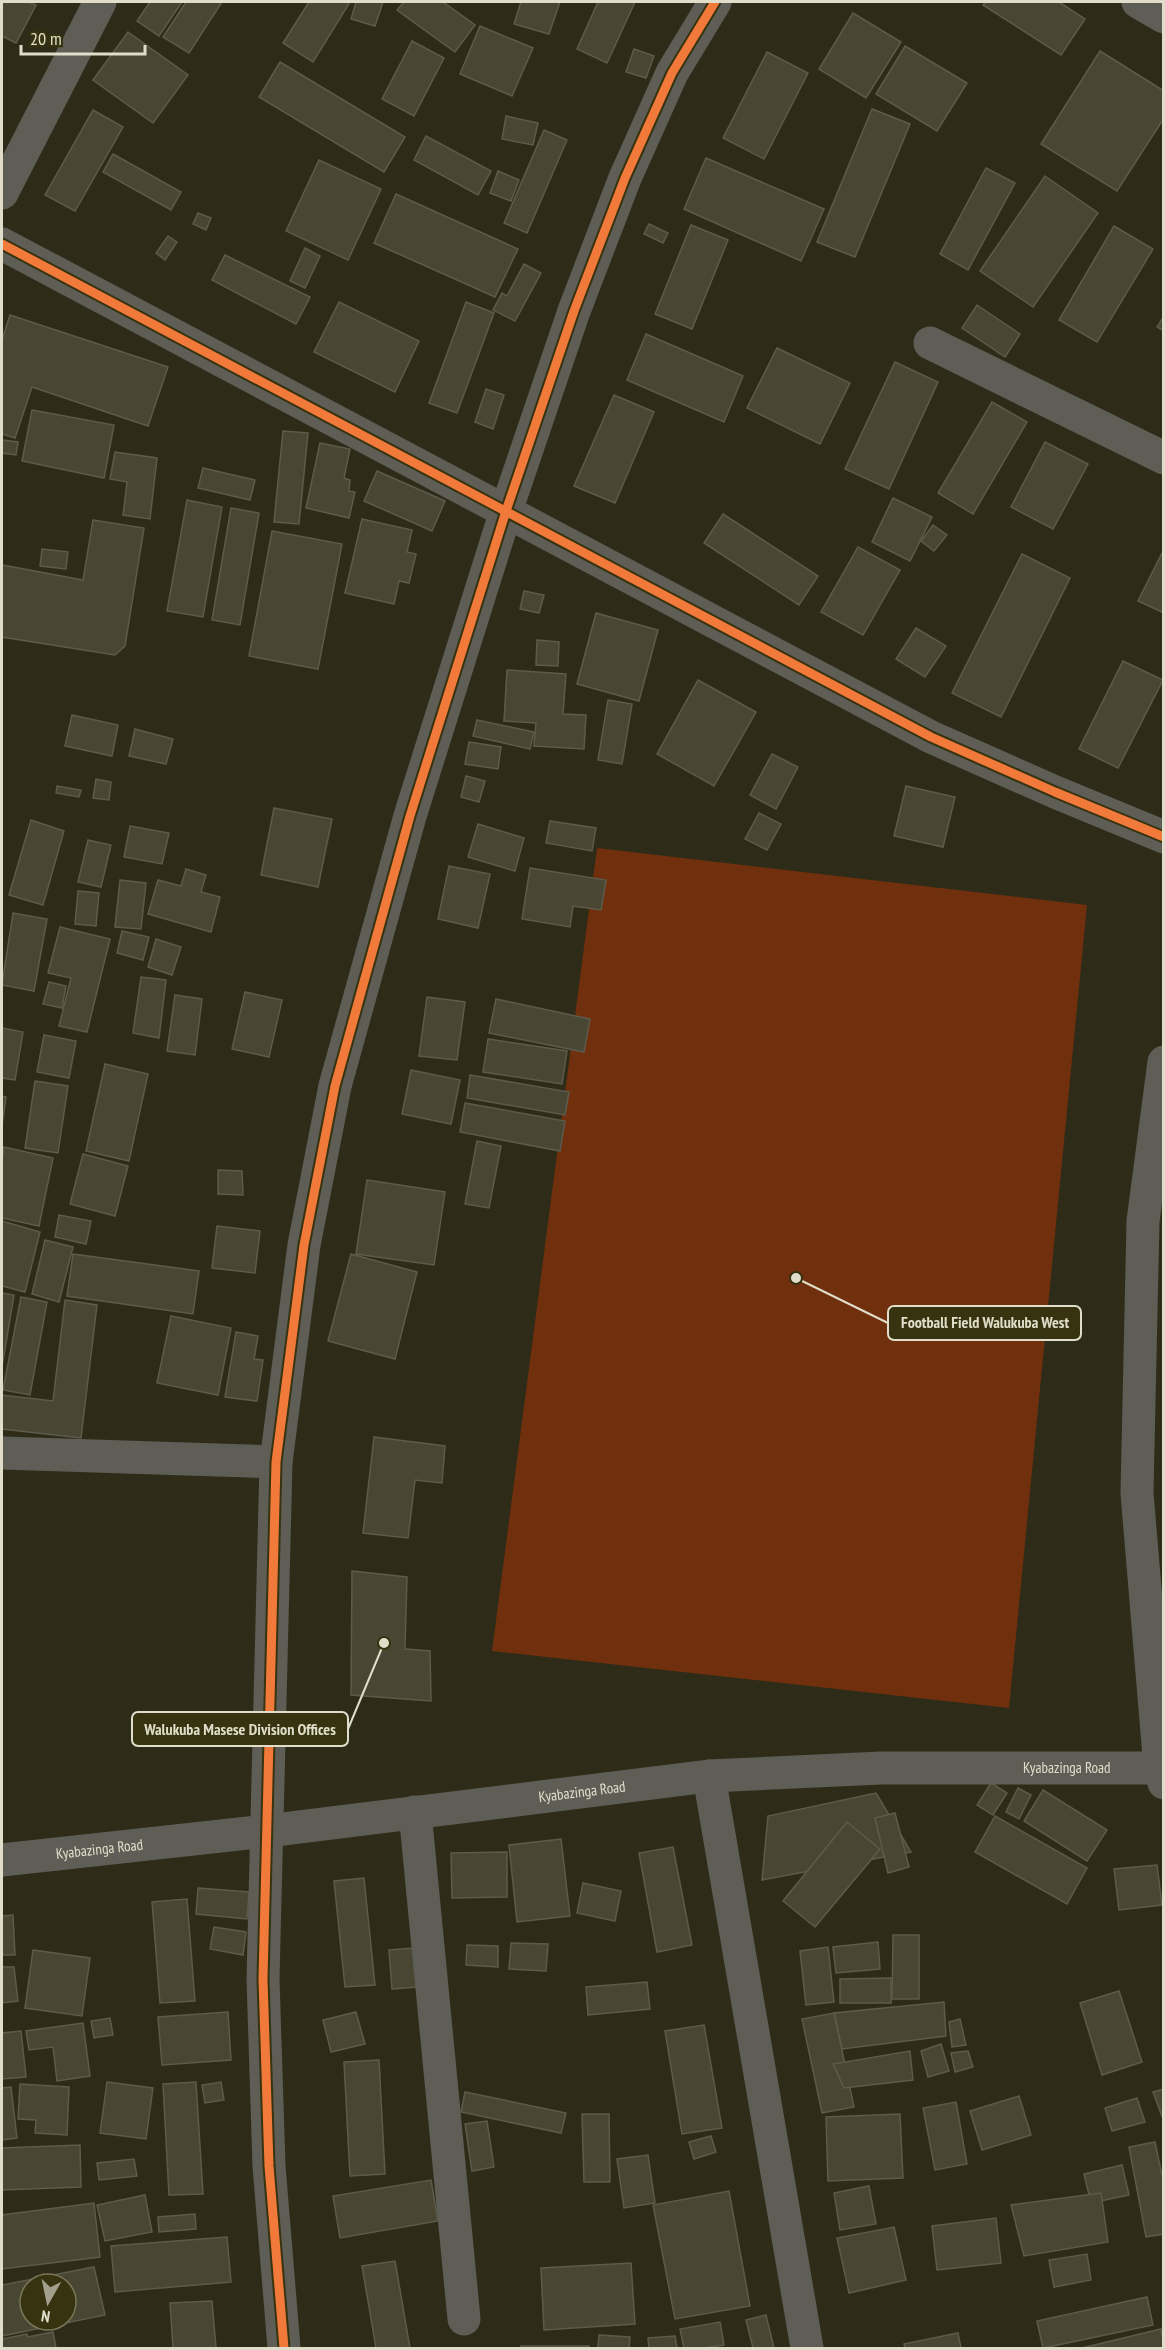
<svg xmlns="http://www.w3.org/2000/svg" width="1165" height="2350" viewBox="0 0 1165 2350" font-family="'PT Sans Narrow',sans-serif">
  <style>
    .green { fill: #702f0d }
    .building { fill: #494633; stroke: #5d5b4c; stroke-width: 1.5; fill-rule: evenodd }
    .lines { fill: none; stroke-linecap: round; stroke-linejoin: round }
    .minor { stroke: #5e5e57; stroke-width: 33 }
    .cycleway-casing { stroke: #373310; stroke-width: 13 }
    .cycleway { stroke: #f17a3a; stroke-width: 9 }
    .labels { text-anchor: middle; stroke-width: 4.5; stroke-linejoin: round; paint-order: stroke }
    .street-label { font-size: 15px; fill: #e0deca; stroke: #373310 }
    .leader { fill: none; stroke: #e0deca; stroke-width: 2 }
    .callout-dot { fill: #e0deca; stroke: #373310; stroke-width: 2 }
    .callout { fill: #373310; stroke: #e0deca; stroke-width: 2 }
    .callout-label { font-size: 16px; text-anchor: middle; font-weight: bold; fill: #e0deca }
  </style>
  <rect width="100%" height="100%" fill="#2e2c19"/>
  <!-- green -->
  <polygon class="green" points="597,848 1087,905 1009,1708 492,1651"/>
  <!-- building -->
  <g class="building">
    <polygon points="2,2 29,2 36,5 16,43 2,36"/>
    <polygon points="150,2 182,2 159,36 137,21"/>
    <polygon points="186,2 222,2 189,53 163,37"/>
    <polygon points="309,2 350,2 313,62 283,43"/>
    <polygon points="356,2 383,2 375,26 351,19"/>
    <polygon points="404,2 443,2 475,25 455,52 397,10"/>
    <polygon points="521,2 560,2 549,34 514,24"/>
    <polygon points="598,2 635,2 607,63 577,49"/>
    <polygon points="986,2 1059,2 1085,19 1061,55 983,5"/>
    <polygon points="853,13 901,42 866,98 819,69"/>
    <polygon points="480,26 533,48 512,96 460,74"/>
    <polygon points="128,32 188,75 153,123 93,80"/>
    <polygon points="412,41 444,58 414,116 382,99"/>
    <polygon points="905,46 967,83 937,131 876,94"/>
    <polygon points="634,49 654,56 646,78 626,72"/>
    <polygon points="1100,51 1164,91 1164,118 1117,191 1041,144"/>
    <polygon points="767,52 808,73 764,159 723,138"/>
    <polygon points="280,62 405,137 384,172 259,97"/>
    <polygon points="872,109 910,124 855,257 817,242"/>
    <polygon points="93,110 123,127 75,211 45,195"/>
    <polygon points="506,116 538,123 533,145 502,139"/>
    <polygon points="544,130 567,140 527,233 504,223"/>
    <polygon points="426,136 491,171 478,195 414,160"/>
    <polygon points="113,154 181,192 171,210 103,172"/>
    <polygon points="706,158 824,209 801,261 684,209"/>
    <polygon points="319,160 381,189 348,260 286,231"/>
    <polygon points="986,168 1015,183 968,270 940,254"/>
    <polygon points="498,171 519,180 511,201 490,193"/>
    <polygon points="1045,176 1098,213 1033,307 980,271"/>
    <polygon points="396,194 518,249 495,297 374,243"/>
    <polygon points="198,213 211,218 206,230 193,224"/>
    <polygon points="649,224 668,233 663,243 644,234"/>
    <polygon points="691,225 728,240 692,329 655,314"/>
    <polygon points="1114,226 1153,249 1097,342 1059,320"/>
    <polygon points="168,236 177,242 165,260 156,253"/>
    <polygon points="305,248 320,256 305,288 290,281"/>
    <polygon points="225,255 310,297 296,324 212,280"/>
    <polygon points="524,264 541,273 515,321 493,310 502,293 507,296"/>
    <polygon points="339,302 419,341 395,392 314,352"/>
    <polygon points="466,302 494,313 457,413 429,403"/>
    <polygon points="977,305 1020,334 1005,357 962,328"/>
    <polygon points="10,315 168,367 148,426 32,387 15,438 2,434 2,340"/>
    <polygon points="1164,316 1164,331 1157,327"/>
    <polygon points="646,334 743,376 724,422 627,380"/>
    <polygon points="777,348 850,383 820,444 747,408"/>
    <polygon points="895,362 938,382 889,489 845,469"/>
    <polygon points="486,389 504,395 493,429 475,422"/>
    <polygon points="614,395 654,412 615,503 574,486"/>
    <polygon points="992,402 1027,422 973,514 938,493"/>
    <polygon points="32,410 114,425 104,478 22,461"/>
    <polygon points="283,431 308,433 299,524 274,522"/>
    <polygon points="2,440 18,442 16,455 2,453"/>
    <polygon points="1045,442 1088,464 1053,529 1011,507"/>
    <polygon points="320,443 350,449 344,478 350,480 349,491 355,492 349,518 306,508"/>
    <polygon points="115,452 157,458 150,519 123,515 127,482 110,479"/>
    <polygon points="203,468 255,480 250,500 198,488"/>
    <polygon points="377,471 445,501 432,531 364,501"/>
    <polygon points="893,498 932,517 910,561 872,542"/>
    <polygon points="187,500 222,507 203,617 167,611"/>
    <polygon points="231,508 259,513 240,625 212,620"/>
    <polygon points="723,514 818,576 799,605 704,543"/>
    <polygon points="362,519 412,530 407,552 416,554 409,583 399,581 394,604 345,593"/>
    <polygon points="93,520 144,528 125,646 115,655 2,637 2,565 83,580"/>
    <polygon points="933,525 947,535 934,551 921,541"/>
    <polygon points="272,531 342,544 318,669 249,656"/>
    <polygon points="858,547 900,570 863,635 821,612"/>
    <polygon points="42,549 68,552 66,569 40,566"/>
    <polygon points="1164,549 1164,613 1138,601"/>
    <polygon points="1022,554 1070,578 1001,717 952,693"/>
    <polygon points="524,591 544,595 539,613 520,609"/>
    <polygon points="596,613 658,630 639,701 577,684"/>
    <polygon points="916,628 946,646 925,677 896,659"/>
    <polygon points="537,640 559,642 558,666 536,665"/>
    <polygon points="1123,661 1163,680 1118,768 1079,749"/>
    <polygon points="507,670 566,674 563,714 586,715 584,749 534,746 536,723 504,721"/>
    <polygon points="698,680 756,712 714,786 657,754"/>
    <polygon points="608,700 632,704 622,764 598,760"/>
    <polygon points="72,715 118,725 112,756 65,746"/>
    <polygon points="477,720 534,732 530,749 473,736"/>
    <polygon points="135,729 173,739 166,764 129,756"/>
    <polygon points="469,742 501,747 498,769 465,764"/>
    <polygon points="772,754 798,767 776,809 750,795"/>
    <polygon points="466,776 485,781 479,802 461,797"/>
    <polygon points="96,779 111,782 109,800 93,798"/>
    <polygon points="57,786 81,790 79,797 56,793"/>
    <polygon points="906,786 955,797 943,847 894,836"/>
    <polygon points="274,808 332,819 318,887 261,875"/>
    <polygon points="759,813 781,824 767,850 745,839"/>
    <polygon points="31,820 64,831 43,905 9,895"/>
    <polygon points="550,821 596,828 592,851 546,843"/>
    <polygon points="478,824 524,838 515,871 468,857"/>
    <polygon points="130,826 169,833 162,864 124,857"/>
    <polygon points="88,840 111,845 101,887 78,882"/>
    <polygon points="449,866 490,874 478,928 438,919"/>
    <polygon points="530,868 606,880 601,910 573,906 570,927 522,919"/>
    <polygon points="186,869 206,875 201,892 220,897 211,932 148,914 158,880 181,886"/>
    <polygon points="120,880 146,883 141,929 115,927"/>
    <polygon points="78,891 99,893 96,926 75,924"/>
    <polygon points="13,913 47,919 34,991 2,985"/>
    <polygon points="60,927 110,939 87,1032 59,1026 71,978 48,973"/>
    <polygon points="122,931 149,937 143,960 117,953"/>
    <polygon points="156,939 181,947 172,975 148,967"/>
    <polygon points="141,977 166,980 159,1038 133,1033"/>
    <polygon points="49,982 66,986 62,1008 43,1004"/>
    <polygon points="245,992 282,1000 269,1057 232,1049"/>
    <polygon points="175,995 202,999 195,1055 167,1051"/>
    <polygon points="427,997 465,1002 457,1060 419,1056"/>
    <polygon points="496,999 590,1019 584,1052 489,1033"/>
    <polygon points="2,1028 23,1032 15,1080 2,1078"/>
    <polygon points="44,1035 76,1041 69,1078 37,1072"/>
    <polygon points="488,1039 567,1051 562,1084 483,1072"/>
    <polygon points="105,1064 148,1074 129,1161 86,1151"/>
    <polygon points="411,1070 460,1080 451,1124 402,1114"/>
    <polygon points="470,1075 569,1092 565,1115 467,1098"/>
    <polygon points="35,1081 68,1086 58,1153 25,1148"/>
    <polygon points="2,1096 6,1097 2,1126"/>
    <polygon points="465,1103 565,1121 560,1151 460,1132"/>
    <polygon points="477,1141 501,1146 489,1208 465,1204"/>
    <polygon points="4,1147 53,1158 39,1226 2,1218 2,1161"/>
    <polygon points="83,1154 128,1166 115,1216 70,1204"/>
    <polygon points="218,1170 242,1171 243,1195 218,1194"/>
    <polygon points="367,1180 445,1192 434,1265 356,1254"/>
    <polygon points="59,1215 91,1221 86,1244 55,1237"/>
    <polygon points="2,1221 40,1232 25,1292 2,1286"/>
    <polygon points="217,1226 260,1231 255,1273 212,1268"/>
    <polygon points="45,1240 73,1247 59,1302 32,1294"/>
    <polygon points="73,1254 199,1271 193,1314 67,1296"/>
    <polygon points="351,1254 417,1272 395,1359 328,1341"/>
    <polygon points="2,1293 14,1295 2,1367"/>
    <polygon points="21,1297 47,1302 30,1395 3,1390"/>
    <polygon points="65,1300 97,1305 81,1438 2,1429 2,1395 53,1401"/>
    <polygon points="171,1316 231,1328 218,1395 157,1383"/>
    <polygon points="236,1332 258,1336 254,1359 263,1360 257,1401 225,1397"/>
    <polygon points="374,1437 445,1446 442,1483 415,1480 408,1538 363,1533"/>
    <polygon points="352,1571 407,1577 405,1649 430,1651 431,1701 351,1695"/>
    <polygon points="991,1783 1007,1793 993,1815 977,1805"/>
    <polygon points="1018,1788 1031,1795 1019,1819 1006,1812"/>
    <polygon points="1043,1790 1107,1830 1087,1861 1024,1821"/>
    <polygon points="876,1793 911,1852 762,1880 768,1816"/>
    <polygon points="895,1813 909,1867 888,1873 875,1818"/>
    <polygon points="995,1816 1087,1868 1067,1904 975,1852"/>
    <polygon points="847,1822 880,1849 815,1927 783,1901"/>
    <polygon points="561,1839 570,1916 517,1922 509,1845"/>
    <polygon points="673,1847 692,1945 657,1952 639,1853"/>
    <polygon points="507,1852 507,1897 452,1898 451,1853"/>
    <polygon points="1157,1865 1162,1905 1119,1910 1114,1869"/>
    <polygon points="364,1878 375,1985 345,1987 334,1881"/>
    <polygon points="583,1883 621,1891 615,1921 577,1913"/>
    <polygon points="198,1888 249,1892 247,1919 196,1914"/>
    <polygon points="187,1899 195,2001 160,2003 152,1902"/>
    <polygon points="13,1915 15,1955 2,1955 2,1916"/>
    <polygon points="214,1927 246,1932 243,1955 210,1949"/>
    <polygon points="893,1935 919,1935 919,1999 892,1999"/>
    <polygon points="878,1942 880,1969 836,1973 833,1947"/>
    <polygon points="511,1943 548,1944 546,1971 509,1969"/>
    <polygon points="467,1945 498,1946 498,1967 466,1965"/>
    <polygon points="828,1947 834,2002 806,2005 800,1951"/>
    <polygon points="414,1948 418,1987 392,1989 389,1950"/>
    <polygon points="33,1950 90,1958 82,2016 25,2008"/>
    <polygon points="2,1967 14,1967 18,2001 2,2003"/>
    <polygon points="891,1978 891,2003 840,2003 840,1979"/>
    <polygon points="647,1982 650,2009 588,2015 586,1987"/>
    <polygon points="1119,1991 1142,2062 1102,2075 1080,2003"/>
    <polygon points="944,2002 946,2036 842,2049 834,2013"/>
    <polygon points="228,2012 231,2060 162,2065 158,2017"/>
    <polygon points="356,2012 365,2044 331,2052 323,2020"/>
    <polygon points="834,2013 854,2107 822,2113 802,2019"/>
    <polygon points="110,2018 113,2035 94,2038 91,2021"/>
    <polygon points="960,2019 966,2045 952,2047 949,2022"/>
    <polygon points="83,2023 90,2076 57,2081 53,2047 29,2050 26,2031"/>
    <polygon points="704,2025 722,2128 682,2134 665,2031"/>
    <polygon points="21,2031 26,2077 2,2079 2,2033"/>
    <polygon points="941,2044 949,2071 928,2077 921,2051"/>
    <polygon points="910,2051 913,2080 844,2088 833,2064"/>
    <polygon points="968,2051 973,2067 955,2072 951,2053"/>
    <polygon points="379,2060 385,2174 350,2176 344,2062"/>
    <polygon points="107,2082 153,2088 146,2139 100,2133"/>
    <polygon points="196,2082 203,2194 169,2195 163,2084"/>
    <polygon points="221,2082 224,2100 205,2103 202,2085"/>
    <polygon points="20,2084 69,2087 67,2135 35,2133 36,2120 18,2119"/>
    <polygon points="11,2087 17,2138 2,2140 2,2088"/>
    <polygon points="1164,2089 1164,2119 1163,2119 1153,2092"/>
    <polygon points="465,2092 566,2113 561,2133 461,2112"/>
    <polygon points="1019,2096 1031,2135 982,2150 970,2111"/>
    <polygon points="1137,2098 1145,2122 1112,2131 1105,2108"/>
    <polygon points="956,2102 967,2164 935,2170 923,2108"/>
    <polygon points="582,2114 609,2114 610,2182 584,2182"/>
    <polygon points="900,2114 903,2178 828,2181 826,2117"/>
    <polygon points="487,2121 494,2167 472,2171 465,2124"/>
    <polygon points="711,2136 716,2152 694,2159 689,2142"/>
    <polygon points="1155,2142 1164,2185 1164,2234 1146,2237 1129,2147"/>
    <polygon points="80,2145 81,2187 2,2190 2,2148"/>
    <polygon points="648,2155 655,2203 624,2208 617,2159"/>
    <polygon points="134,2159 137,2176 99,2180 97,2163"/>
    <polygon points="1122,2165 1129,2195 1091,2203 1084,2174"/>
    <polygon points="431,2180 438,2221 340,2238 333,2196"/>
    <polygon points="869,2186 876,2224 840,2230 834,2193"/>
    <polygon points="729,2191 750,2306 675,2319 653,2205"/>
    <polygon points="1101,2193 1108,2242 1024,2256 1011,2205"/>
    <polygon points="145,2195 152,2232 105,2241 97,2205"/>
    <polygon points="94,2203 100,2257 2,2269 2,2215"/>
    <polygon points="195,2214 196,2229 159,2232 158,2217"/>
    <polygon points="996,2218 1001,2263 937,2270 932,2226"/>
    <polygon points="894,2227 906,2280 849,2293 837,2238"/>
    <polygon points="227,2237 231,2282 115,2292 111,2246"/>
    <polygon points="1087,2254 1091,2280 1054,2287 1049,2260"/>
    <polygon points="395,2261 410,2348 376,2348 362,2266"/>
    <polygon points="631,2263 635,2324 544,2330 541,2268"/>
    <path d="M94 2267 105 2315 2 2336V2285ZM30 2284H66V2320H30Z"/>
    <polygon points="1147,2297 1153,2325 1043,2348 1037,2321"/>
    <polygon points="212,2301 216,2348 173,2348 170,2303"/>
    <polygon points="766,2315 774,2348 753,2348 746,2320"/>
    <polygon points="720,2322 724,2345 703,2348 684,2348 680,2329"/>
    <polygon points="1161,2329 1164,2348 1082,2348"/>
    <polygon points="53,2332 56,2348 2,2348 2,2339 27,2334 28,2337"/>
    <polygon points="958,2333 961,2348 905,2348 904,2344"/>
    <polygon points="599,2335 630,2337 629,2348 598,2348"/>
    <polygon points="675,2336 677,2348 649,2348 648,2338"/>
    <rect x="521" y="2346" width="68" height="2"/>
  </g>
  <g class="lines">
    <!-- minor -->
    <g class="minor">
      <polyline points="1138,2 1164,17"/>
      <polyline points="2,193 100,2"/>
      <polyline points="2,244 931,737 1055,792 1164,837"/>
      <polyline points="930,343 1164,458"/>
      <polyline points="1164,1062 1143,1221 1137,1493 1160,1768 1164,1783"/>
      <polyline points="2,1453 276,1462"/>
      <polyline points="709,1776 807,2348"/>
      <polyline points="415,1812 464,2319"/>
      <path id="s1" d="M2 1860 267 1831 709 1776 881 1768H1164"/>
      <polyline points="284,2348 269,2166 263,1979 276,1462 304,1245 335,1086 410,816 506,511 574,311 625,178 672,73 715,2"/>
    </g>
    <defs>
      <g id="cycleway">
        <polyline points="2,244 931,737 1055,792 1164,837"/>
        <polyline points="284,2348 269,2166 263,1979 276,1462 304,1245 335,1086 410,816 506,511 574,311 625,178 672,73 715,2"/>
      </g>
    </defs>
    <!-- cycleway casing -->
    <use href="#cycleway" class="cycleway-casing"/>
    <!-- cycleway -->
    <use href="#cycleway" class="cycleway"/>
  </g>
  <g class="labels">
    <!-- street labels -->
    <g class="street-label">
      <text dy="5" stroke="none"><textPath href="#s1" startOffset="1070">Kyabazinga Road</textPath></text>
      <text dy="5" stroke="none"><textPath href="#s1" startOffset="584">Kyabazinga Road</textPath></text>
      <text dy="5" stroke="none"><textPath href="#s1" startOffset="98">Kyabazinga Road</textPath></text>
    </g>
  </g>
  <!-- callouts -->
  <path class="leader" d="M796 1278L888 1323M384 1643L348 1729"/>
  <g class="callout-dot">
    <circle cx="796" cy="1278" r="6"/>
    <circle cx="384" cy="1643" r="6"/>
  </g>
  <g class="callout">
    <rect x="888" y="1306" width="193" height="34" rx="6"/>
    <rect x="132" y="1712" width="216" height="34" rx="6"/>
  </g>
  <g class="callout-label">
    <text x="985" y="1328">Football Field Walukuba West</text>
    <text x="240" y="1735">Walukuba Masese Division Offices</text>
  </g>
  <!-- border -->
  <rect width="1165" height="2350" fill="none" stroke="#e0deca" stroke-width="6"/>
  <!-- north arrow -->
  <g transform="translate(48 2302) rotate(189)"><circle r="28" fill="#373310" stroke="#7b775a" stroke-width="1.5"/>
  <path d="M0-4.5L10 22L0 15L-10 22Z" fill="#a2a08c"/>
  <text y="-9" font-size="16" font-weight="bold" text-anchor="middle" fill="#e0deca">N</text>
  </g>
  <!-- scale -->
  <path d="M21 45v9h124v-9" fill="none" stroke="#e0deca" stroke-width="3"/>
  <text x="30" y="45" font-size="18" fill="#e0deca" stroke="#373310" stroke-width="4.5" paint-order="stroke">20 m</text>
</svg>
